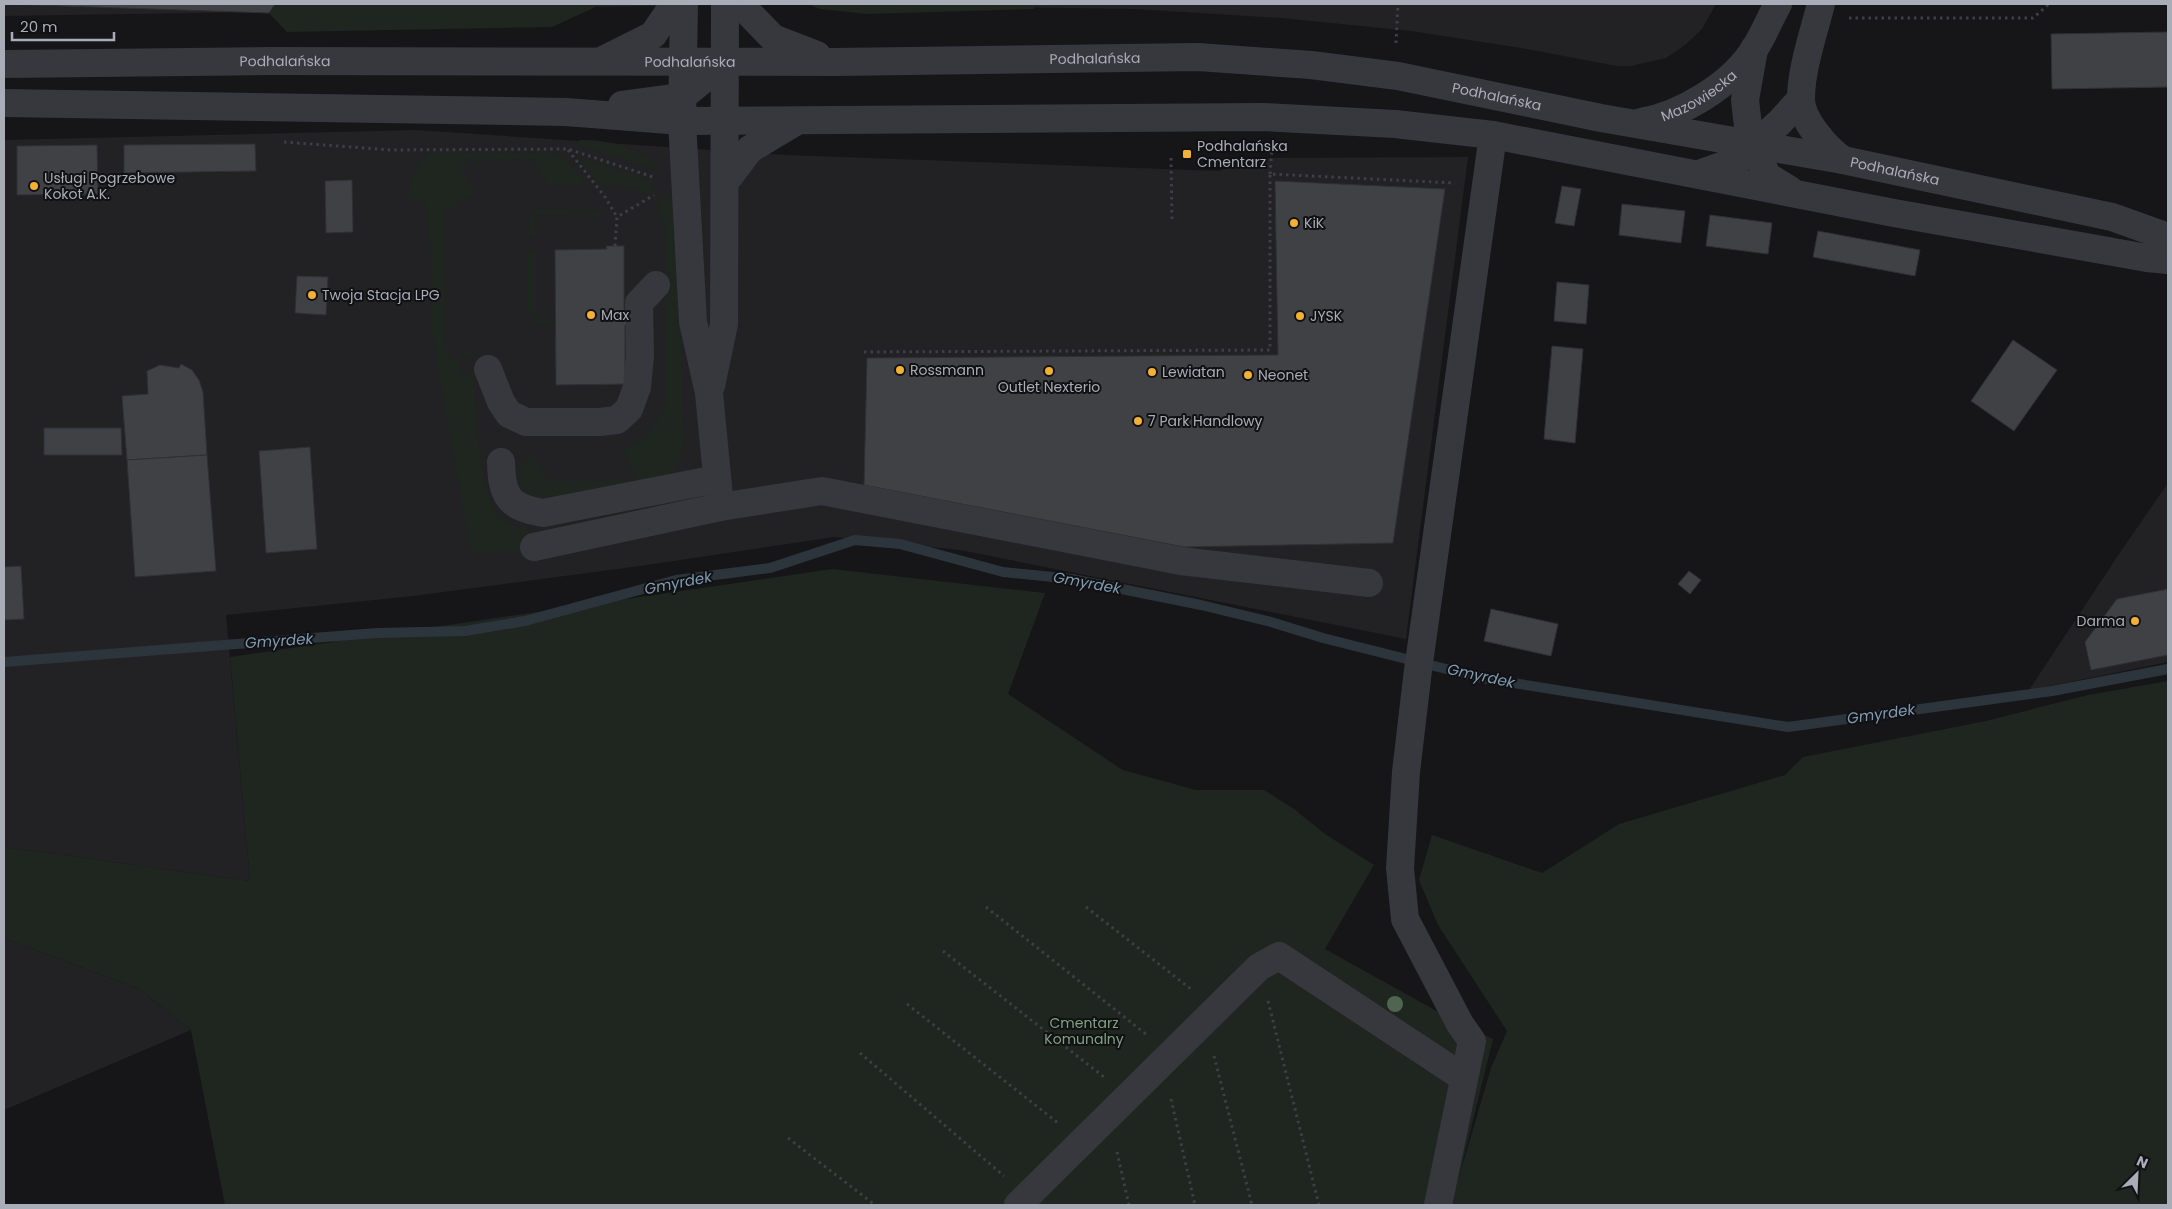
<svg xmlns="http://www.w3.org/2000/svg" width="2172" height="1209" viewBox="0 0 2172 1209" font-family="Poppins,sans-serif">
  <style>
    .built { fill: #222225 }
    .green { fill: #1e261f }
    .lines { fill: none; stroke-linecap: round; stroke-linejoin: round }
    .stream { stroke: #2c353c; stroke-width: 10 }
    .building { fill: #404145; stroke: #303034 }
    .path { stroke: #3d3f44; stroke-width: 3; stroke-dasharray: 2.5 4; stroke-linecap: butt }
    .minor { stroke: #37383d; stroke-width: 28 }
    .tree { fill: #506452 }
    .poi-dot { fill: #f2b134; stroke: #111113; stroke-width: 2 }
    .labels { text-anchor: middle; stroke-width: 4; stroke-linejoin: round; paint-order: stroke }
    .street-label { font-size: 14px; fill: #a8adb8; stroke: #111113 }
    .poi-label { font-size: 14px; fill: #a8adb8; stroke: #111113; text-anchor: start }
    .park-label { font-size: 14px; fill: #7fa381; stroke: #111113 }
    .water-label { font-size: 15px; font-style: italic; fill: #7f9bb3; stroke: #111113 }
  </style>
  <rect width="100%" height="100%" fill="#161618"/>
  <!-- built -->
  <g class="built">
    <polygon points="4,4 777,4 4,16"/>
    <polygon points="814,4 1716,4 1702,29 1685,45 1666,58 1631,66 1617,66 1521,48 1411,31 1282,18 1134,9"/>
    <polygon points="416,130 786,155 1218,171 1271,158 1468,157 1406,639 960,550 834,537 640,566 413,596 226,615 250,881 4,847 4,140"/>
    <polygon points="2168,483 2168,662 2029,690 2121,551"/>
    <polygon points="4,938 139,989 191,1030 4,1110"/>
  </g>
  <!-- green -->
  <g class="green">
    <polygon points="275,4 602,4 552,27 287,32 269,13"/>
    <polygon points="809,4 1034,4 1034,9 867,14 820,9"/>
    <path d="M579 140C613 140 639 147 663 172L579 145Z"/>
    <path d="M547 152 557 157H564L586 184 549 185 531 157 521 162 517 157 506 164 502 158 491 164 487 158 477 164 473 158 461 166 474 191 471 196 444 212 445 338 451 360 468 350 475 355 474 357H460V374L474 375C474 403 480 501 502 519 521 533 549 534 571 540L518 551 471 553 431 330 432 260 425 202 408 201C410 182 413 163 430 153Z"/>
    <path d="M579 157 654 182 649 195C632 186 620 184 601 185Z"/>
    <path d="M676 194 680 210 683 450 678 464 664 478 537 501C513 486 512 477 529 456H534L549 481 639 480 623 452 651 432 666 404V229L656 202Z"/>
    <polygon points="530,210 599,211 599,219 596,219 595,215 535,215 534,231 538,231 538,235 528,235"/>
    <polygon points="528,250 535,251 535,319 556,319 556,325 537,324 528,313"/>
    <polygon points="832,569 1045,593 1008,694 1123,770 1196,790 1264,790 1294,809 1325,834 1374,865 1325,949 1460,1024 1493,1039 1459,1177 1491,1068 1507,1031 1438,925 1419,880 1432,835 1542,873 1619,824 1785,775 1803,757 1986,721 2088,695 2168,681 2168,1205 225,1205 191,1030 139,989 4,938 4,847 250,881 230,657"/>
  </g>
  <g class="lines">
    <!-- stream -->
    <polyline class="stream" points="4,662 377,633 465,631 525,621 676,580 770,568 855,540 900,544 1003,572 1072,579 1201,605 1271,622 1323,638 1482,678 1788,727 2052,691 2168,669"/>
  </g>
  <!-- building -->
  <g class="building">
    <polygon points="4,4 275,4 269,13"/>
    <polygon points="2168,32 2168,87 2052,89 2051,34"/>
    <polygon points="255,144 256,171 124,173 124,145"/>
    <polygon points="97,145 98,194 17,195 17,146"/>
    <polygon points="352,180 353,232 326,233 325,181"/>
    <polygon points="1275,181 1445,189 1393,543 1184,547 864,485 867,358 1278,355"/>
    <polygon points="1562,186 1581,189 1574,226 1555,223"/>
    <polygon points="1622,204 1685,211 1681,243 1619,235"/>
    <polygon points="1710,215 1772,223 1768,254 1706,246"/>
    <polygon points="1818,231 1920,250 1915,276 1813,257"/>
    <polygon points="606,246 624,246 624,310 627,310 628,325 625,325 625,373 628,384 556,385 555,250 607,249"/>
    <polygon points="297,276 328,277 326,315 295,313"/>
    <polygon points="1557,282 1589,285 1586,324 1554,321"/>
    <polygon points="2013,340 2057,370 2014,431 1971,401"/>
    <polygon points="1552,346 1583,349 1575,443 1544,439"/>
    <polygon points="181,364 192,370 199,380 203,392 207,455 127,460 122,396 148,394 147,371 160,365 179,368"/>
    <polygon points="44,428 121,428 122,455 44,455"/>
    <polygon points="310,447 317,549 266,553 259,451"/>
    <polygon points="207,455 216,571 135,577 127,460"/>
    <polygon points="21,566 24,619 4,620 4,567"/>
    <polygon points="1689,571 1701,580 1690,594 1678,584"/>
    <polygon points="2168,589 2168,655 2091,670 2085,642 2117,599"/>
    <polygon points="1491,609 1558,624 1551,656 1484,641"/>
  </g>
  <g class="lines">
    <!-- path -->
    <g class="path">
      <polyline points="1849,18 2033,18 2049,4"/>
      <polyline points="1396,43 1398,4"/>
      <polyline points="284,142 391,150 568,149 653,177"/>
      <polyline points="568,150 605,197 617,217"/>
      <polyline points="1171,158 1172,223"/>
      <polyline points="1270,174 1272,148"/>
      <polyline points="615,246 617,217 654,195"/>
      <polyline points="864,352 1270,350 1270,174 1455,183"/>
      <polyline points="986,907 1147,1035"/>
      <polyline points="1086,907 1192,990"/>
      <polyline points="943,951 1104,1077"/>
      <polyline points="1268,1001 1319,1205"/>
      <polyline points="907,1004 1058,1123"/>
      <polyline points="860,1053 1004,1176"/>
      <polyline points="1214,1056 1252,1205"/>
      <polyline points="1171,1099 1195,1205"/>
      <polyline points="788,1138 875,1205"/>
      <polyline points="1117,1152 1129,1205"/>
    </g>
    <!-- minor -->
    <g class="minor">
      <polyline points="684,4 682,121 693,322 709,393 720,507"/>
      <polyline points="740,4 773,38 817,55"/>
      <path d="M1821 4C1814 31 1801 70 1801 98 1800 119 1827 149 1843 160"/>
      <polyline points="1754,49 1745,100 1749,135 1767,176 1790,190"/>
      <polyline points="605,59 653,35 674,4"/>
      <path id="s1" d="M4 64 270 61 835 62 1198 57 1311 65 1398 76 1601 118 1843 160 2112 217 2168 237"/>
      <polyline points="4,103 566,112 682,121 1263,117 1395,124 1493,135 1894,213 2147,258 2168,260"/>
      <polyline points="622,105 682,97 727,60"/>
      <path id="s2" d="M1641 122C1682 115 1733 84 1755 48 1764 34 1770 18 1778 4"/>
      <polyline points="1699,174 1738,160 1779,123 1800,100"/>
      <polyline points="725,182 750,149 797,121"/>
      <polyline points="488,369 501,402 509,414 526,422 599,422 617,420 629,409 637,387 640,356 639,303 656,285"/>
      <polyline points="711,386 724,324 725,4"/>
      <path d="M501 462C502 496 508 507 543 513L717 479"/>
      <polyline points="534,547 720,507 822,491 1181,561 1369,583"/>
      <polyline points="1018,1205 1259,967 1279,956 1464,1078"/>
      <polyline points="1438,1205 1472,1041 1460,1024 1405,919 1400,868 1406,772 1418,670 1493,135"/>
    </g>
  </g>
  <!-- trees -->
  <circle class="tree" cx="1395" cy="1004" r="8"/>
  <!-- markers -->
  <g class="poi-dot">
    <rect x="1182" y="149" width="10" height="10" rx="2.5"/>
    <circle cx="34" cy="186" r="5"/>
    <circle cx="1294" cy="223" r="5"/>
    <circle cx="312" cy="295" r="5"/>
    <circle cx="591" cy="315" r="5"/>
    <circle cx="1300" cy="316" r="5"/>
    <circle cx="900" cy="370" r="5"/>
    <circle cx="1049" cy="371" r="5"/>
    <circle cx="1152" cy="372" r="5"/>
    <circle cx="1248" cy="375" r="5"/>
    <circle cx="1138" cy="421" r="5"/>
    <circle cx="2135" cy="621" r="5"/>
  </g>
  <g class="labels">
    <!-- street labels -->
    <g class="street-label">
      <text dy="5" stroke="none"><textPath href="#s1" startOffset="1091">Podhalańska</textPath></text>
      <text dy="5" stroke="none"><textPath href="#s1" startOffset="281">Podhalańska</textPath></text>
      <text dy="5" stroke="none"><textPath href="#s1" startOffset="686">Podhalańska</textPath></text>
      <text dy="5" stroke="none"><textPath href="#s2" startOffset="64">Mazowiecka</textPath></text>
      <text dy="5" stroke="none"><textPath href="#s1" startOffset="1496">Podhalańska</textPath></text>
      <text dy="5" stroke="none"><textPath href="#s1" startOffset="1901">Podhalańska</textPath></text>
    </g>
    <!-- poi labels -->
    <g class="poi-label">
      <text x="1197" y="151">Podhalańska<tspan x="1197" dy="16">Cmentarz</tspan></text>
      <text x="44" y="183">Usługi Pogrzebowe<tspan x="44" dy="16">Kokot A.K.</tspan></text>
      <text x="1304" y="228">KiK</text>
      <text x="322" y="300">Twoja Stacja LPG</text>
      <text x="601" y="320">Max</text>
      <text x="1310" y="321">JYSK</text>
      <text x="910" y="375">Rossmann</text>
      <text x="1162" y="377">Lewiatan</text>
      <text x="1258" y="380">Neonet</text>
      <text x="1049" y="392" text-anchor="middle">Outlet Nexterio</text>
      <text x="1148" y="426">7 Park Handlowy</text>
      <text x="2125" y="626" text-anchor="end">Darma</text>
    </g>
    <!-- park labels -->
    <g class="park-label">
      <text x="1084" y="1028">Cmentarz<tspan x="1084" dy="16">Komunalny</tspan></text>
    </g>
    <!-- water labels -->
    <g class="water-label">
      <text transform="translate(678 583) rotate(-11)" y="5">Gmyrdek</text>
      <text transform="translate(1087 583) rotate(10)" y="5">Gmyrdek</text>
      <text transform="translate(279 641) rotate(-4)" y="5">Gmyrdek</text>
      <text transform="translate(1481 676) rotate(12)" y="5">Gmyrdek</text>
      <text transform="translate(1881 714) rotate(-8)" y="5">Gmyrdek</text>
    </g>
  </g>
  <!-- border -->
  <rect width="2172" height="1209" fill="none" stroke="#a8adb8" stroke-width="10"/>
  <!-- north arrow -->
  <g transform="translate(2137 1174) rotate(24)" stroke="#111113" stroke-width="4" paint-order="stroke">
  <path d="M0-4L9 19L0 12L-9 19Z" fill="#a8adb8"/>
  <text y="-8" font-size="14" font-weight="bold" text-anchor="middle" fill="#a8adb8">N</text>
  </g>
  <!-- scale -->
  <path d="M12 32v8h102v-8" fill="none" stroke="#a8adb8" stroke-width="2.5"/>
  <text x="20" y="32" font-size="15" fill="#a8adb8" stroke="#111113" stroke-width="4" paint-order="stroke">20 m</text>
</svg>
